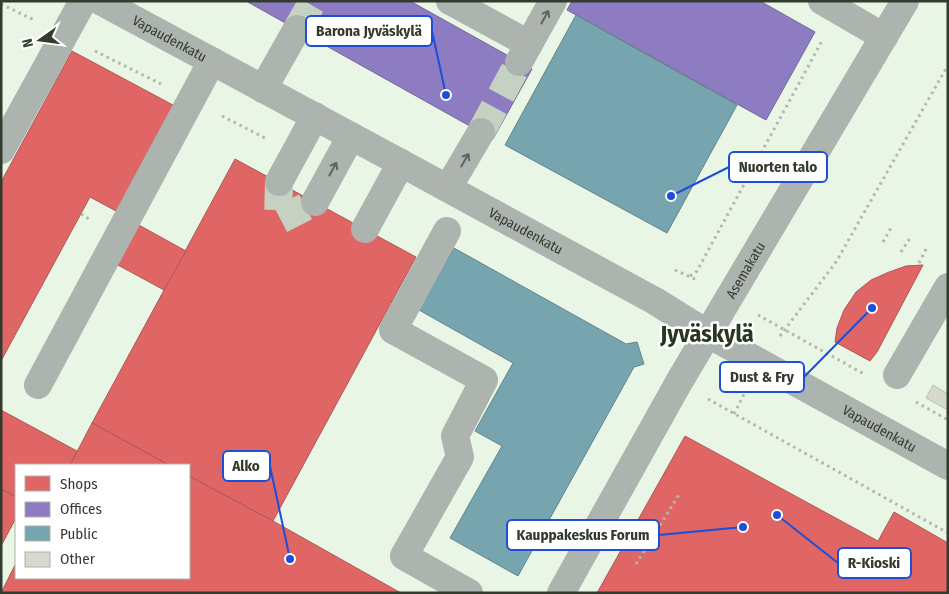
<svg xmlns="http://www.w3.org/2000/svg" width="949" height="594" viewBox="0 0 949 594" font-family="'Fira Sans Condensed',sans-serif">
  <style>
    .shops { fill: #e06666; stroke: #ac5956 }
    .offices { fill: #8e7cc3; stroke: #736897 }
    .public { fill: #76a5af; stroke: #628589 }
    .building { fill: #d5dacc; stroke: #bbc0b2 }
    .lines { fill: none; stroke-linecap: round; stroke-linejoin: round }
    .minor-tunnel { stroke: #c5d1c1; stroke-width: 28; stroke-dasharray: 28 14; stroke-linecap: butt }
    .path { stroke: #b0b6b0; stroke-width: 3; stroke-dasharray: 2.5 4; stroke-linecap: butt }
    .minor { stroke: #adb3af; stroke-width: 28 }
    .oneway { stroke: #5e655c }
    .labels { text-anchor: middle; stroke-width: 5; stroke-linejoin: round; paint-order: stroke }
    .street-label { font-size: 14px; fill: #333b2f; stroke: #fff }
    .town-label { font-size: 24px; font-weight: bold; fill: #26381f; stroke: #fff }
    .leader { fill: none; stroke: #1d4ed8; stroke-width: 2 }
    .callout-dot { fill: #1d4ed8; stroke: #fff; stroke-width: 2 }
    .callout { fill: #fff; stroke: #1d4ed8; stroke-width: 2 }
    .callout-label { font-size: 15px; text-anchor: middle; font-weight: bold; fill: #333b2f }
  </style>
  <rect width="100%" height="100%" fill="#eaf6e5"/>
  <!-- shops -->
  <g class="shops">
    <polygon points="72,51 173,105 116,211 90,197 1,361 1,182"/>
    <polygon points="235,159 416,257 273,521 189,476 189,465 169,465 92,423"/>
    <polygon points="137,224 186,251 164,290 116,264"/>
    <polygon points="923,265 877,352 870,361 835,342 837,328 844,310 856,292 871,280 889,272 906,266"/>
    <polygon points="1,410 77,451 70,465 16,465 16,497 1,489"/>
    <polygon points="92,423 169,465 70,465"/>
    <polygon points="685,436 878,541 894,512 948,543 948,593 597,593"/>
    <polygon points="189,476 273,521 401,593 1,593 16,563 16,578 189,578"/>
    <polygon points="1,489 16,497 16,518 1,546"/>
  </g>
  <!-- offices -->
  <g class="offices">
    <polygon points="246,1 410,1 532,69 493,139"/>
    <polygon points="572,1 760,1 815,32 766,120 567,10"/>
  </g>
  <!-- public -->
  <g class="public">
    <polygon points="576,15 737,105 667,233 505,145"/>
    <polygon points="454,248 626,344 637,342 644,364 634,367 518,576 450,538 502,446 475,431 513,363 419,310"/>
  </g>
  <!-- building -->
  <polygon class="building" points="933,385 948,394 948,410 926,398"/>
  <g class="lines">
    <!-- minor-tunnel -->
    <g class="minor-tunnel">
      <polyline points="297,29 313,1"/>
      <polyline points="481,132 519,62"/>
      <polyline points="279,182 278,221 315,202"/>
    </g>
    <!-- path -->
    <g class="path">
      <polyline points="1,4 34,20"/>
      <polyline points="95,51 161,84"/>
      <polyline points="222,116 265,138"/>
      <polyline points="81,214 89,219"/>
      <polyline points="883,242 891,228"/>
      <polyline points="901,252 910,238"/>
      <polyline points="919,263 927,247"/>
      <polyline points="675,270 697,280"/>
      <polyline points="690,276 697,271 823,39"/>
      <polyline points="758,315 864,374"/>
      <polyline points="780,336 836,262 948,65"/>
      <polyline points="708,399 948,533"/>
      <polyline points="916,402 948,420"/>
      <polyline points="734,414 745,392"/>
      <polyline points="636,564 680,493"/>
    </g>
    <!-- minor -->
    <g class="minor">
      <path id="s1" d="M100 1 401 163 655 301 708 334 948 466"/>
      <polyline points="450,1 529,44"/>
      <polyline points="822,1 884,37"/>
      <polyline points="519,62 553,1"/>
      <polyline points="263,89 297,29"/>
      <polyline points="1,150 83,1"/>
      <polyline points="279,182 315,116"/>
      <polyline points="448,188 481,132"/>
      <polyline points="315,202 351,136"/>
      <polyline points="365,229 401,163"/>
      <polyline points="447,231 393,330 484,380 455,436 460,457 404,556 469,593"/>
      <polyline points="897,375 948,287"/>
      <polyline points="38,385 212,61"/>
      <path id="s2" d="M561 593 679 382 905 1"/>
    </g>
  </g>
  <!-- one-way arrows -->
  <defs><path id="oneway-shaft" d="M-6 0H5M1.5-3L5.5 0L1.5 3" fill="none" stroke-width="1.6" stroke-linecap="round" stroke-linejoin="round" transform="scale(1.25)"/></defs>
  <g class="oneway">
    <use href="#oneway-shaft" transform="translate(545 17) rotate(-61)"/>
    <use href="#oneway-shaft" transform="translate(465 160) rotate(-60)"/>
    <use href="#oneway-shaft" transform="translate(333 169) rotate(-61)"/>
  </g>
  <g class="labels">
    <!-- street labels -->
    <g class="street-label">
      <text dy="5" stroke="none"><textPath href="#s1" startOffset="79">Vapaudenkatu</textPath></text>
      <text dy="5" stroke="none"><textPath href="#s1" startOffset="484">Vapaudenkatu</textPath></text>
      <text dy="5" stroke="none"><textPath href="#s2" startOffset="372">Asemakatu</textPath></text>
      <text dy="5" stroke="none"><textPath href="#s1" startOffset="889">Vapaudenkatu</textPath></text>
    </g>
    <!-- town labels -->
    <g class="town-label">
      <text x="707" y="342">Jyväskylä</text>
    </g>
  </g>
  <!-- callouts -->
  <path class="leader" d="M446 95L432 31M671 196L729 167M872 308L804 377M290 559L270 466M743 527L659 535M777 515L838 563"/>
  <g class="callout-dot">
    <circle cx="446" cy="95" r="5"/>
    <circle cx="671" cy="196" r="5"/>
    <circle cx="872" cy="308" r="5"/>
    <circle cx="290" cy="559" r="5"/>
    <circle cx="743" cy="527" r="5"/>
    <circle cx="777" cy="515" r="5"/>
  </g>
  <g class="callout">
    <rect x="306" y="16" width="126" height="30" rx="5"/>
    <rect x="729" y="152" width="98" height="30" rx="5"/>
    <rect x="720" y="362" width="84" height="30" rx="5"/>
    <rect x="223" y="451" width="47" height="30" rx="5"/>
    <rect x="507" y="520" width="152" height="30" rx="5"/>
    <rect x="838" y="548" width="73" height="30" rx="5"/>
  </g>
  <g class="callout-label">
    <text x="369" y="36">Barona Jyväskylä</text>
    <text x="778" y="172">Nuorten talo</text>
    <text x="762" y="382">Dust &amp; Fry</text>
    <text x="246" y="471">Alko</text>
    <text x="583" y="540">Kauppakeskus Forum</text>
    <text x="874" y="568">R-Kioski</text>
  </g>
  <!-- border -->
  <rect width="949" height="594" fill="none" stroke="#333b2f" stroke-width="5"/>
  <!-- legend -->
  <rect x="15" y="464" width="175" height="115" fill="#ffffff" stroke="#adb1ac"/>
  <rect x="25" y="476" width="25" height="15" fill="#e06666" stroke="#adb1ac"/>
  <text x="60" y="489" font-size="15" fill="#333b2f">Shops</text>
  <rect x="25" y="502" width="25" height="15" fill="#8e7cc3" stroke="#adb1ac"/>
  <text x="60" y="514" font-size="15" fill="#333b2f">Offices</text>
  <rect x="25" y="526" width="25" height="15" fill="#76a5af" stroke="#adb1ac"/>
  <text x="60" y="539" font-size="15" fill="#333b2f">Public</text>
  <rect x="25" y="552" width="25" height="15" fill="#d5dacc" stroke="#adb1ac"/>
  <text x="60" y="564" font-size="15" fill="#333b2f">Other</text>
  <!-- north arrow -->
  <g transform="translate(40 40) rotate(256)" stroke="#ffffff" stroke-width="4" paint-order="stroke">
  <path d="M0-4L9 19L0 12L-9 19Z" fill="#333b2f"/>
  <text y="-8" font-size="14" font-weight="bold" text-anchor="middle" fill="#333b2f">N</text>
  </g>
</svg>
